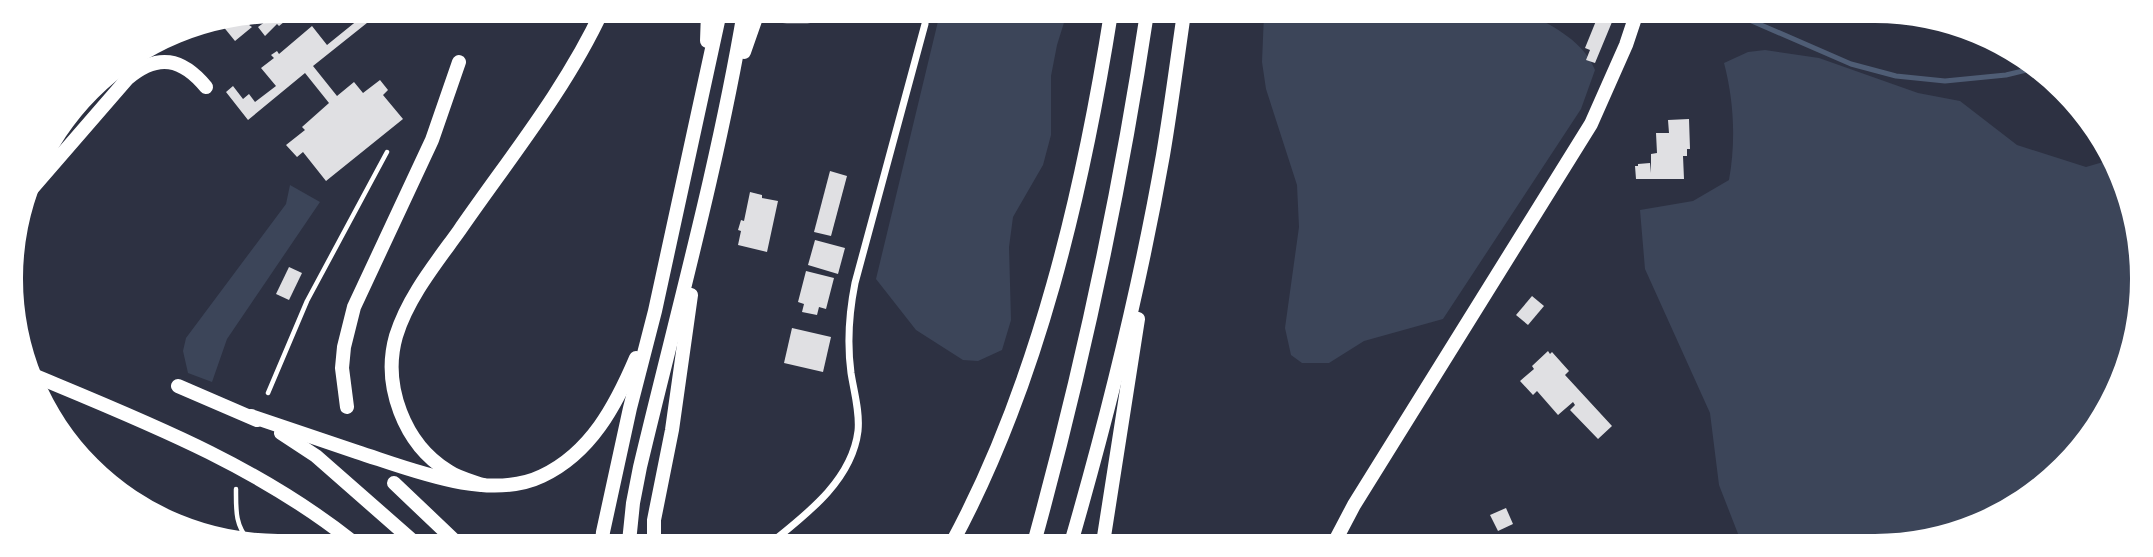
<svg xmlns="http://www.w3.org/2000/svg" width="2153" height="557" viewBox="0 0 2153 557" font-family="'Fira Sans Condensed',sans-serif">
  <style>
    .green { fill: #3c4559 }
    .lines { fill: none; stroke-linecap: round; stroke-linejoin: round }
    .stream { stroke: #4f5d75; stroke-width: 5 }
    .building { fill: #e0e0e3 }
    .service { stroke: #fff; stroke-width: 4.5 }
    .minor { stroke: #fff; stroke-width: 7 }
    .trunk { stroke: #fff; stroke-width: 14 }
    .motorway { stroke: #fff; stroke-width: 14 }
  </style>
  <rect width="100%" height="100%" fill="#2d3142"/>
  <!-- green -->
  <g class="green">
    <polygon points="940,13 1067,13 1057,45 1051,76 1051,135 1043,165 1013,217 1009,247 1011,320 1002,350 978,361 963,360 916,330 876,279"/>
    <path d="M1264 14H1529C1555 27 1584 42 1595 70L1581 109 1443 319 1364 341 1329 363H1302L1291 355 1285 328 1299 227 1297 185 1266 89 1262 62Z"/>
    <path d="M1765 50 1819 58 1918 93 1960 101 2017 145 2086 167 2110 160 2137 226V330L2107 412 2052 480 1993 519 1909 544H1742L1719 485 1710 413 1645 269 1640 210 1693 201 1729 180C1736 141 1734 101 1724 63L1748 52Z"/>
    <polygon points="290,185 320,202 227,339 212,382 188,373 183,351 186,338 286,204"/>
  </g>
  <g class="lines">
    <!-- stream -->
    <polyline class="stream" points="1738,15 1851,64 1896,76 1945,81 2006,75 2035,68"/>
  </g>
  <!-- building -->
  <g class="building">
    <polygon points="369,11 382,11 313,66 337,96 354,82 363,93 380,80 388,90 383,95 403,119 326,181 303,152 297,157 286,145 305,130 302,127 329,103 305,73 248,120 226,92 233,86 243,99 249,94 255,102 276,86 261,68 274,58 271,55 277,51 279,54 312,26 327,45"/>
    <polygon points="268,13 249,25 252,27 235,41 222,25 228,20"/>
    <polygon points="277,13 284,22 279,26 277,24 265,36 258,27"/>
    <polygon points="1598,16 1612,22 1595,63 1586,60 1590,50 1585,48"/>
    <polygon points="1689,119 1690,149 1687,149 1687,156 1683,156 1684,179 1636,179 1635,166 1638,166 1638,164 1650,163 1651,173 1651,154 1657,153 1656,133 1669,133 1668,120"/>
    <polygon points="830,171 847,176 831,236 814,232"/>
    <polygon points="750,192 762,195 762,198 778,201 767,252 738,245 741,231 738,230 741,220 744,221"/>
    <polygon points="815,240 845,248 838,274 808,265"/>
    <polygon points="289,267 302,273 289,300 276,294"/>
    <polygon points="806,271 834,278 826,309 819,307 817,315 802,312 804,304 798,302"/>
    <polygon points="1532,296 1544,306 1528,325 1516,315"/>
    <polygon points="792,328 831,337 823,372 784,363"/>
    <polygon points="1548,351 1550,354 1552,352 1569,371 1565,375 1612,426 1598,439 1570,410 1575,405 1573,402 1558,415 1537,391 1533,395 1520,381 1534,369 1532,366"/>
    <polygon points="1506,508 1513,524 1498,531 1490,515"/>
  </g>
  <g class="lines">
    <!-- service -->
    <g class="service">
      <polyline points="268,393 307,301 387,152"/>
      <path d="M236 489C236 510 235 525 249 541"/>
    </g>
    <!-- minor -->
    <path class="minor" d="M772 542C807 514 852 480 858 431 860 412 854 392 851 373 847 343 849 313 855 283L925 24"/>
    <!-- trunk -->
    <polyline class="trunk" points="1334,543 1354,505 1591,124 1626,45 1636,15"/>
    <!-- motorway -->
    <g class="motorway">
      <path d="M756 12C785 19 814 17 843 12"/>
      <polyline points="707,41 708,12"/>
      <polyline points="744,52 758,12"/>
      <path d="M30 191 128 78C158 53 182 58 206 87"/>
      <path d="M33 375C146 422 256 465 353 542"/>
      <polyline points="178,386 257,420"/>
      <polyline points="347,407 342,368 344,347 354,307 432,140 459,62"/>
      <path d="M251 416C286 428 321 440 357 452 410 469 488 502 542 476 591 453 616 405 636 358"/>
      <polyline points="281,433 316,456 414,542"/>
      <polyline points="394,483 456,542"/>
      <path d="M483 485C471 481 458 478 448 471 404 444 382 385 396 336 408 297 436 263 459 231 508 160 566 89 602 11"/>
      <polyline points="602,542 603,532 630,408 655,311 720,12"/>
      <path d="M629 542 633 503 640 467C676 316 718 166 744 12"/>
      <polyline points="654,542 654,520 672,430 691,295"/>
      <path d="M952 543C1038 384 1083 190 1111 13"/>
      <path d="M1034 543C1082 369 1120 192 1147 13"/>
      <path d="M1071 543C1108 415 1140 286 1163 155 1171 108 1177 61 1184 13"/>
      <polyline points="1103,543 1138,319"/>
    </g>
  </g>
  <!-- crop -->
  <path d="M0 0H2153V557H0ZM278 23H1875A255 255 0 0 1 2130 278V279A255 255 0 0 1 1875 534H278A255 255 0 0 1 23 279V278A255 255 0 0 1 278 23Z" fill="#fff" fill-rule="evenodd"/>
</svg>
